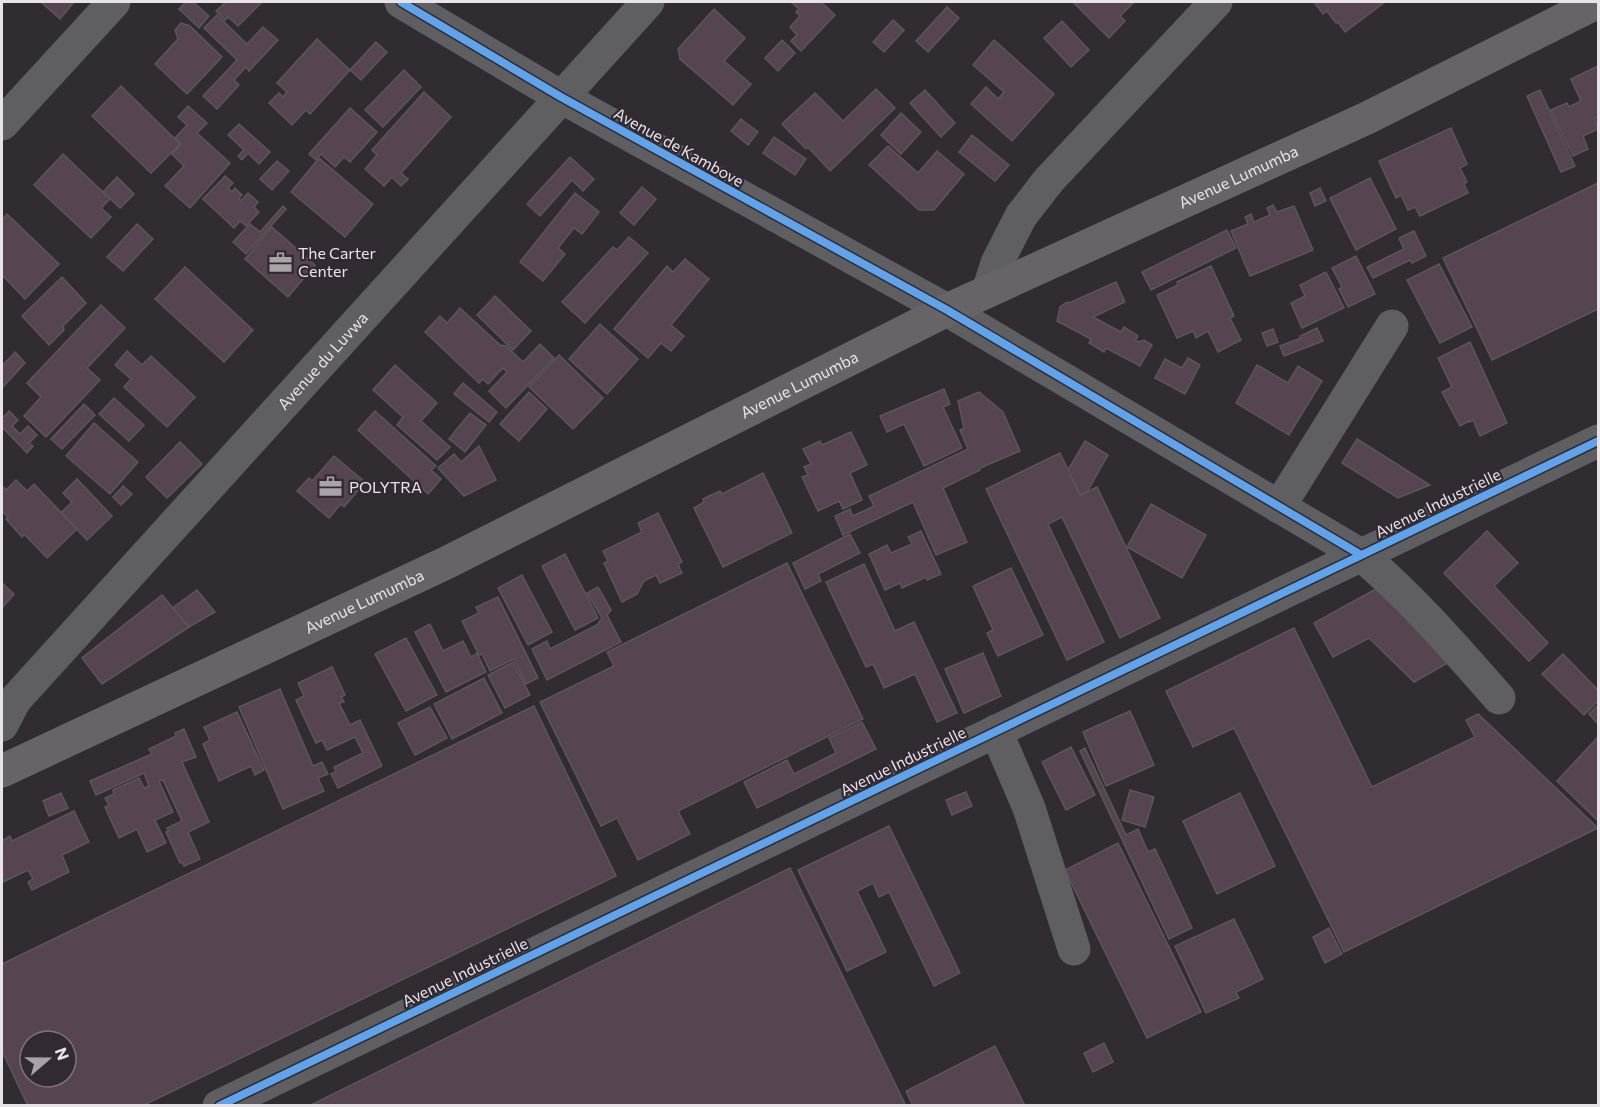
<svg xmlns="http://www.w3.org/2000/svg" width="1600" height="1107" viewBox="0 0 1600 1107" font-family="Commissioner,sans-serif">
  <style>
    .building { fill: #564551; stroke: #5b565a; stroke-width: 1.5; fill-rule: evenodd }
    .lines { fill: none; stroke-linecap: round; stroke-linejoin: round }
    .minor { stroke: #5f5e60; stroke-width: 33 }
    .highway { stroke: #676467; stroke-width: 33 }
    .cycleway-casing { stroke: #322a33; stroke-width: 11 }
    .cycleway { stroke: #60a3ed; stroke-width: 8 }
    .labels { text-anchor: middle; stroke-width: 4.5; stroke-linejoin: round; paint-order: stroke }
    .street-label { font-size: 16px; fill: #e8e2e9; stroke: #322a33 }
    .poi-label { font-size: 16px; fill: #e8e2e9; stroke: #322a33; text-anchor: start }
  </style>
  <rect width="100%" height="100%" fill="#312c31"/>
  <!-- building -->
  <g class="building">
    <polygon points="43,2 74,2 60,19 42,3"/>
    <polygon points="186,2 193,2 209,16 199,28 179,9"/>
    <polygon points="226,2 262,2 238,26 228,17 225,20 216,11"/>
    <polygon points="791,2 821,2 835,15 801,51 791,41 797,35 790,27 800,16 796,12 799,9"/>
    <polygon points="1073,2 1134,2 1120,16 1125,21 1109,38"/>
    <polygon points="1314,2 1385,2 1345,32 1338,22 1336,23 1327,11 1323,14"/>
    <polygon points="947,7 959,18 928,52 916,41"/>
    <polygon points="714,9 745,38 724,61 751,84 733,105 680,59 678,49"/>
    <polygon points="217,15 247,44 263,27 278,40 249,71 246,67 234,80 239,85 217,109 203,96 237,60 204,28"/>
    <polygon points="893,20 904,30 884,52 873,42"/>
    <polygon points="1062,21 1089,50 1071,67 1044,38"/>
    <polygon points="181,23 190,26 222,57 187,94 155,64 178,39 175,30"/>
    <polygon points="317,39 350,70 310,114 306,110 292,125 269,103 279,93 283,97 287,92 277,83"/>
    <polygon points="782,40 795,53 778,71 765,58"/>
    <polygon points="994,40 1054,94 1012,141 971,104 986,87 998,99 1004,92 973,65"/>
    <polygon points="376,42 387,52 361,80 350,70"/>
    <polygon points="1598,66 1598,117 1595,119 1598,129 1583,136 1588,149 1573,156 1551,110 1567,103 1569,107 1581,101 1571,79"/>
    <polygon points="404,70 421,87 383,127 365,110"/>
    <polygon points="121,86 180,144 151,173 92,116"/>
    <polygon points="876,89 895,108 830,171 808,147 806,149 782,124 815,93 843,121"/>
    <polygon points="925,90 955,123 941,137 910,103"/>
    <polygon points="1540,90 1575,166 1561,172 1527,96"/>
    <polygon points="424,92 451,117 401,173 408,179 401,186 392,177 384,186 365,169 377,155 372,150"/>
    <polygon points="188,106 207,123 197,133 230,163 190,208 165,186 184,166 172,154 181,144 175,138 187,125 178,117"/>
    <polygon points="350,108 377,132 350,162 344,157 335,167 321,154 316,160 309,154"/>
    <polygon points="901,113 921,132 901,154 881,135"/>
    <polygon points="741,119 758,132 748,145 731,131"/>
    <polygon points="239,124 270,152 259,164 248,153 242,160 238,156 244,150 228,135"/>
    <polygon points="1451,128 1467,164 1460,168 1467,182 1464,184 1468,193 1420,216 1415,207 1408,210 1401,195 1396,198 1379,161"/>
    <polygon points="972,135 1009,165 995,181 959,152"/>
    <polygon points="774,137 806,159 795,175 763,153"/>
    <polygon points="888,146 918,173 937,151 964,174 934,210 919,210 869,165"/>
    <polygon points="63,154 110,199 101,208 111,217 91,238 34,185"/>
    <polygon points="570,157 594,179 583,191 572,180 540,216 527,204"/>
    <polygon points="319,158 373,204 345,237 291,192"/>
    <polygon points="277,161 289,171 272,190 260,179"/>
    <polygon points="225,176 233,183 228,188 232,192 235,188 242,195 239,198 241,201 248,193 258,202 254,207 259,212 246,226 240,221 234,228 203,199"/>
    <polygon points="117,177 134,194 120,208 103,192"/>
    <polygon points="1370,178 1396,229 1356,250 1330,198"/>
    <polygon points="1598,183 1598,309 1492,360 1443,258"/>
    <polygon points="642,187 656,199 634,225 620,213"/>
    <polygon points="1320,188 1326,201 1315,206 1310,193"/>
    <polygon points="575,193 599,212 582,234 574,228 558,248 565,254 543,281 520,262"/>
    <polygon points="1273,205 1277,212 1294,206 1313,250 1250,276 1231,231 1248,224 1245,217 1251,214 1254,222 1270,215 1267,208"/>
    <polygon points="283,206 286,209 246,254 233,242 250,224 260,232"/>
    <polygon points="7,214 59,264 25,299 2,275 2,220"/>
    <polygon points="137,224 153,239 123,271 107,257"/>
    <polygon points="272,227 315,265 288,297 245,259"/>
    <polygon points="1227,230 1236,248 1151,290 1142,272"/>
    <polygon points="1414,231 1426,256 1412,263 1410,260 1373,278 1367,267 1404,249 1399,238"/>
    <polygon points="629,237 648,253 585,323 562,302 613,247 617,250"/>
    <polygon points="1356,256 1375,294 1348,307 1339,289 1342,287 1332,268"/>
    <polygon points="685,259 709,279 671,325 684,336 671,351 661,343 648,358 614,329 667,266 673,272"/>
    <polygon points="1439,264 1472,327 1440,343 1407,280"/>
    <polygon points="1211,266 1234,316 1230,318 1241,340 1218,352 1208,331 1196,338 1193,331 1177,338 1157,295 1178,285 1177,282"/>
    <polygon points="185,267 253,330 224,362 155,299"/>
    <polygon points="1326,272 1344,308 1302,328 1291,303 1305,296 1300,285"/>
    <polygon points="62,277 86,303 63,326 64,330 49,345 22,316"/>
    <polygon points="1116,282 1125,302 1093,317 1121,332 1124,327 1138,336 1135,340 1139,342 1144,340 1152,345 1140,366 1106,348 1104,352 1089,343 1091,339 1057,321 1060,307 1067,302 1069,303"/>
    <polygon points="495,296 531,331 513,350 477,315"/>
    <polygon points="101,305 125,328 87,368 100,380 46,437 24,416 41,397 27,383"/>
    <polygon points="460,308 500,345 506,346 523,362 540,344 554,358 506,408 489,391 507,372 503,368 488,384 483,379 479,383 425,332 440,316 447,323"/>
    <polygon points="600,324 638,359 607,394 569,359"/>
    <polygon points="1317,328 1323,341 1284,356 1280,346 1301,338 1300,336"/>
    <polygon points="1273,329 1278,342 1267,346 1262,333"/>
    <polygon points="1470,342 1507,423 1480,436 1473,420 1470,422 1469,421 1460,426 1442,392 1452,387 1438,358"/>
    <polygon points="127,351 142,365 151,356 195,397 167,427 124,387 131,379 115,365"/>
    <polygon points="15,352 25,363 2,388 2,366"/>
    <polygon points="559,355 603,398 573,429 529,387"/>
    <polygon points="1188,358 1200,365 1185,394 1155,378 1165,359 1182,368"/>
    <polygon points="395,365 437,403 421,421 450,447 437,460 397,425 403,417 373,390"/>
    <polygon points="1257,365 1288,383 1298,366 1322,381 1289,435 1236,403"/>
    <polygon points="463,383 497,412 489,422 454,394"/>
    <polygon points="944,389 950,404 943,407 962,448 924,466 904,424 887,432 880,416"/>
    <polygon points="529,392 547,409 519,441 500,424"/>
    <polygon points="979,392 1003,412 1020,451 980,468 980,470 943,488 967,542 936,555 913,502 843,535 835,516 850,509 853,516 874,506 869,496 968,449 960,430 964,428 958,401"/>
    <polygon points="114,398 144,425 129,441 99,414"/>
    <polygon points="84,404 95,415 62,449 51,439"/>
    <polygon points="9,411 18,420 12,426 20,434 28,426 37,435 29,443 33,446 27,453 2,427 2,415 4,417"/>
    <polygon points="375,411 436,466 431,470 441,479 428,494 358,430"/>
    <polygon points="470,413 486,425 465,452 449,439"/>
    <polygon points="94,423 138,462 110,494 66,456"/>
    <polygon points="851,432 867,465 850,473 862,500 843,509 839,501 818,511 802,477 808,475 804,467 811,464 803,449 820,441 822,445"/>
    <polygon points="1357,439 1430,485 1398,498 1342,463"/>
    <polygon points="1085,441 1108,455 1087,492 1080,495 1068,470"/>
    <polygon points="180,442 202,464 167,498 146,477"/>
    <polygon points="479,446 496,480 464,496 438,468 454,454 461,462"/>
    <polygon points="1060,453 1080,495 1097,487 1160,618 1120,638 1062,517 1048,524 1104,642 1067,660 986,489"/>
    <polygon points="334,456 365,482 344,507 341,504 329,518 297,491 309,478 312,481"/>
    <polygon points="763,473 792,533 723,567 694,508 704,502 703,499 720,491 722,494"/>
    <polygon points="77,479 112,516 87,540 61,513 72,502 63,493"/>
    <polygon points="16,480 27,491 34,484 77,529 47,558 24,534 22,537 6,519 8,517 2,511 2,486 6,490"/>
    <polygon points="123,486 132,494 121,505 113,497"/>
    <polygon points="1151,504 1206,535 1182,578 1127,547"/>
    <polygon points="658,513 682,562 678,564 682,573 660,583 656,575 644,581 637,594 622,602 604,563 608,561 603,551 642,532 638,523"/>
    <polygon points="921,531 941,574 927,580 926,577 902,588 900,583 885,590 869,554 887,545 891,553 912,544 908,537"/>
    <polygon points="1487,531 1518,563 1494,586 1548,643 1529,661 1444,573"/>
    <polygon points="850,534 860,553 818,574 821,581 805,589 793,563"/>
    <polygon points="565,554 598,618 575,630 542,566"/>
    <polygon points="787,563 863,719 678,811 690,834 638,860 617,818 601,826 540,702 614,666 607,652"/>
    <polygon points="864,564 895,631 914,622 957,713 937,722 915,674 884,688 873,664 866,667 826,582"/>
    <polygon points="1011,568 1043,635 998,656 987,633 993,630 973,586"/>
    <polygon points="522,575 552,632 528,645 498,588"/>
    <polygon points="2,583 14,594 2,608"/>
    <polygon points="1385,584 1453,660 1414,682 1369,638 1333,657 1314,623"/>
    <polygon points="598,587 611,610 607,615 621,642 547,680 532,649 547,641 550,649 597,625 602,618 587,593"/>
    <polygon points="197,590 215,612 189,627 172,608"/>
    <polygon points="162,595 189,627 102,684 82,658"/>
    <polygon points="498,597 538,678 526,684 514,659 490,671 482,654 479,655 462,621 479,613 476,607"/>
    <polygon points="430,624 443,651 463,641 471,657 477,653 486,672 446,692 415,632"/>
    <polygon points="1294,628 1372,787 1475,737 1466,720 1478,714 1598,828 1344,952 1234,728 1193,747 1166,691"/>
    <polygon points="406,638 437,695 406,711 375,654"/>
    <polygon points="983,653 1001,696 964,713 945,669"/>
    <polygon points="1563,654 1598,690 1598,701 1584,715 1542,674"/>
    <polygon points="513,662 530,695 505,708 488,675"/>
    <polygon points="332,667 345,695 341,697 344,702 339,703 350,725 360,720 382,766 338,788 331,774 336,772 334,767 363,753 355,737 327,750 322,740 316,743 296,700 304,696 298,683"/>
    <polygon points="484,678 502,713 452,739 434,704"/>
    <polygon points="280,689 313,766 322,762 328,774 318,778 324,791 283,809 239,707"/>
    <polygon points="1598,705 1598,724 1589,714"/>
    <path d="M534 706 616 876 142 1106H28L2 1051V964ZM30 1041H66V1077H30Z"/>
    <polygon points="430,707 447,738 415,755 398,723"/>
    <polygon points="1130,711 1154,765 1106,786 1083,732"/>
    <polygon points="237,712 264,770 255,775 251,766 219,781 203,744 210,740 204,727"/>
    <polygon points="862,722 876,749 757,808 744,782 787,760 794,774 836,753 829,738"/>
    <polygon points="184,729 196,757 182,762 209,822 188,832 200,859 184,866 182,862 180,863 166,832 169,831 167,828 182,821 163,780 159,781 173,812 155,820 166,843 147,852 137,829 119,838 105,807 109,805 105,798 114,794 113,790 139,778 144,788 149,786 144,773 96,795 90,781 152,754 149,749 176,736 175,733"/>
    <polygon points="1598,737 1598,821 1557,781"/>
    <polygon points="1071,747 1095,795 1066,810 1042,762"/>
    <polygon points="1085,748 1126,835 1138,829 1148,852 1155,849 1192,928 1169,939 1080,751"/>
    <polygon points="1130,790 1154,797 1145,827 1122,820"/>
    <polygon points="966,792 972,806 952,815 946,800"/>
    <polygon points="61,793 68,808 49,816 43,801"/>
    <polygon points="1240,793 1275,866 1217,894 1183,821"/>
    <polygon points="74,811 89,842 62,855 69,872 32,890 28,882 33,879 28,870 3,882 2,841 10,836 12,841"/>
    <polygon points="889,826 960,973 934,986 889,892 879,897 873,883 857,891 886,952 847,971 798,870"/>
    <polygon points="1118,843 1201,1012 1147,1038 1065,870"/>
    <polygon points="790,868 906,1106 309,1106"/>
    <polygon points="1234,919 1263,979 1236,992 1239,998 1206,1013 1175,946"/>
    <polygon points="1329,928 1342,954 1325,963 1313,937"/>
    <polygon points="1104,1043 1113,1062 1093,1072 1084,1053"/>
    <polygon points="995,1046 1024,1104 1021,1106 913,1106 906,1091"/>
  </g>
  <g class="lines">
    <!-- minor -->
    <g class="minor">
      <path d="M401 2 561 97 947 310 1361 555C1412 598 1455 648 1499 698"/>
      <polyline points="2,124 114,2"/>
      <polyline points="988,291 997,263 1021,216 1049,180 1216,2"/>
      <polyline points="1279,507 1392,326"/>
      <path id="s1" d="M2 725 15 700 648 2"/>
      <polyline points="996,731 1029,808 1074,949"/>
      <polyline points="219,1106 1598,441"/>
    </g>
    <!-- highway -->
    <path class="highway" id="s2" d="M2 771 446 563 947 310 1367 118 1598 2"/>
    <defs>
      <g id="cycleway">
        <polyline points="401,2 561,97 947,310 1361,555"/>
        <polyline points="219,1106 1598,441"/>
      </g>
    </defs>
    <!-- cycleway casing -->
    <use href="#cycleway" class="cycleway-casing"/>
    <!-- cycleway -->
    <use href="#cycleway" class="cycleway"/>
  </g>
  <!-- icons -->
  <defs>
    <symbol id="office-bare" viewBox="-9 -9 18 18"><path d="M-6-3h4V-5.5h4V-3h4V5H-6ZM-1-4.5V-3h2v-1.5ZM-6 0V1H6V0Z" fill="#a8a2a9" stroke="#322a33" stroke-width="2.5" paint-order="stroke"/></symbol>
  </defs>
  <g fill-rule="evenodd">
    <use href="#office-bare" x="264" y="246" width="33" height="33"/>
    <use href="#office-bare" x="314" y="470" width="33" height="33"/>
  </g>
  <g class="labels">
    <!-- street labels -->
    <g class="street-label">
      <text transform="translate(679 147) rotate(29)" y="6">Avenue de Kambove</text>
      <text dy="6" stroke="none"><textPath href="#s2" startOffset="1372">Avenue Lumumba</textPath></text>
      <text dy="6" stroke="none"><textPath href="#s1" startOffset="486">Avenue du Luvwa</textPath></text>
      <text dy="6" stroke="none"><textPath href="#s2" startOffset="886">Avenue Lumumba</textPath></text>
      <text transform="translate(1438 503) rotate(-26)" y="6">Avenue Industrielle</text>
      <text dy="6" stroke="none"><textPath href="#s2" startOffset="400">Avenue Lumumba</textPath></text>
      <text transform="translate(903 761) rotate(-26)" y="6">Avenue Industrielle</text>
      <text transform="translate(465 972) rotate(-26)" y="6">Avenue Industrielle</text>
    </g>
    <!-- poi labels -->
    <g class="poi-label">
      <text x="298" y="259">The Carter<tspan x="298" dy="18">Center</tspan></text>
      <text x="349" y="493">POLYTRA</text>
    </g>
  </g>
  <!-- border -->
  <rect width="1600" height="1107" fill="none" stroke="#e8e2e9" stroke-width="6"/>
  <!-- north arrow -->
  <g transform="translate(48 1059) rotate(70)"><circle r="28" fill="#322a33" stroke="#7b747c" stroke-width="1.5"/>
  <path d="M0-4.5L10 22L0 15L-10 22Z" fill="#a8a2a9"/>
  <text y="-9" font-size="16" font-weight="bold" text-anchor="middle" fill="#e8e2e9">N</text>
  </g>
</svg>
